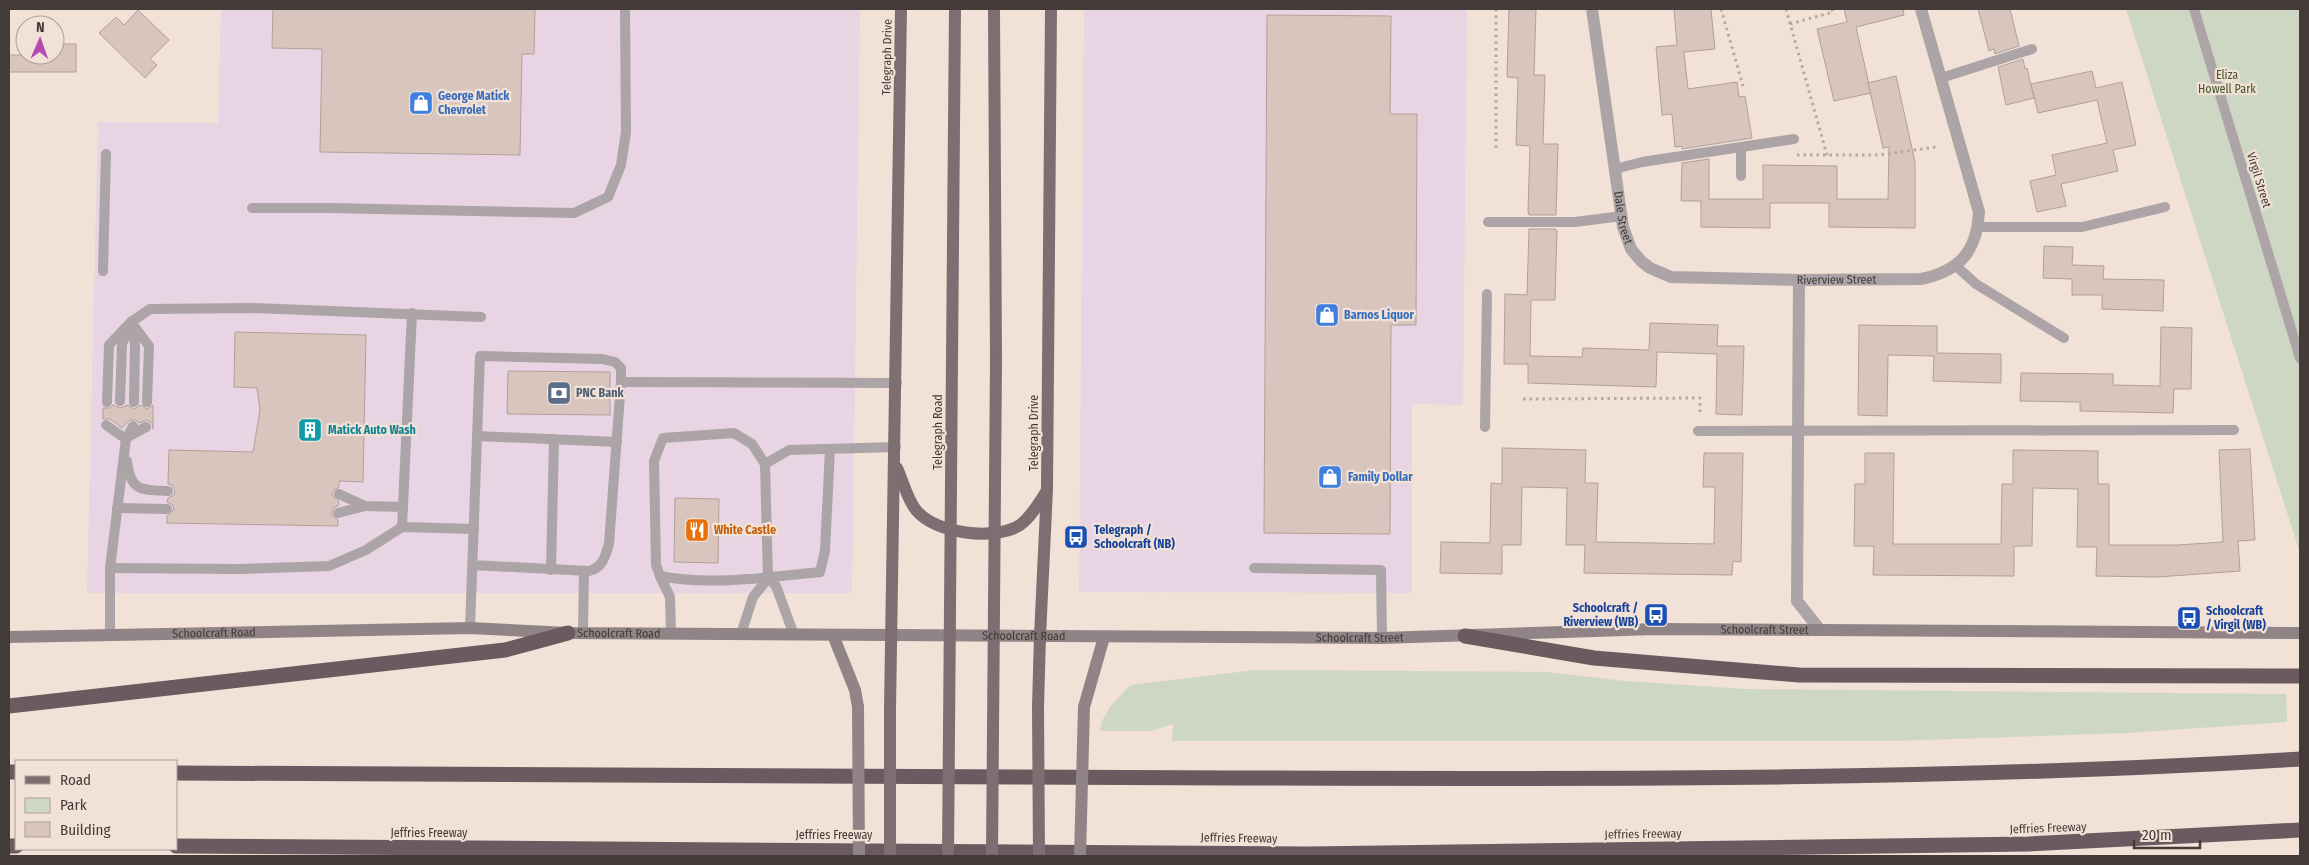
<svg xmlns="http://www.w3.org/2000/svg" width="2309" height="865" viewBox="0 0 2309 865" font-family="'Fira Sans Condensed',sans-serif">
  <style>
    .commercial { fill: #e8d4e3 }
    .green { fill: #ced7c4 }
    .building { fill: #d8c6be; stroke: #b1a098 }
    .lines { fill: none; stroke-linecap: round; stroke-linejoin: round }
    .path { stroke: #b6a9a0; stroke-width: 3; stroke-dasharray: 2.5 4; stroke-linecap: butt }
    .lane { stroke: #aca4a6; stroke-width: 10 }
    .street { stroke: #aca4a6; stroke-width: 12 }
    .secondary { stroke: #908487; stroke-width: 12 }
    .primary { stroke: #7c6e71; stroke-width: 12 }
    .highway { stroke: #6b5a5f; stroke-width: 15 }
    .secondary-bridge { stroke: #908487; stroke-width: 12 }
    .primary-bridge { stroke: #7c6e71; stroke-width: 12 }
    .labels { text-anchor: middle; stroke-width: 4.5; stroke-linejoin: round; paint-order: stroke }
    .street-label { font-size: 12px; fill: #423b37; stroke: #f1e1d6 }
    .park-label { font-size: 12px; fill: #44562a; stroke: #f1e1d6 }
    .shop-label { font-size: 12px; font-weight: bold; fill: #366cbe; stroke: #f1e1d6; text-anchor: start }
    .service-label { font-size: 12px; font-weight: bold; fill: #4e5e75; stroke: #f1e1d6; text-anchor: start }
    .culture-label { font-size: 12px; font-weight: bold; fill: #0d838f; stroke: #f1e1d6; text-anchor: start }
    .food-label { font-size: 12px; font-weight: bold; fill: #c56008; stroke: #f1e1d6; text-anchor: start }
    .transit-label { font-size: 12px; font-weight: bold; fill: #164399; stroke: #f1e1d6; text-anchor: start }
  </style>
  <rect width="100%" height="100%" fill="#f1e1d6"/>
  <!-- commercial -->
  <g class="commercial">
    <polygon points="221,9 860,9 852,593 87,593 98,122 218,123"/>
    <polygon points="1084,9 1467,9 1463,405 1412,404 1412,593 1079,592"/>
  </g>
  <!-- green -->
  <g class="green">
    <polygon points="2126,9 2300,9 2300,553"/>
    <polygon points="1255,670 1547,672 1625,681 1746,689 2286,694 2287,722 2127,733 1893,741 1172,741 1173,724 1151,731 1100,731 1102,721 1110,707 1130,685"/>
  </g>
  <!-- building -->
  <g class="building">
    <polygon points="273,9 535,9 534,54 522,54 520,155 320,152 322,49 272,48"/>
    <polygon points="1509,9 1536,9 1534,75 1545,75 1543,144 1558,144 1556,215 1529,215 1528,211 1530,146 1516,145 1518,78 1507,77"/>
    <polygon points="1674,9 1711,9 1715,49 1684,52 1688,89 1737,82 1739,97 1745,96 1752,138 1682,149 1682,146 1675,147 1672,114 1662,115 1656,47 1677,45"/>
    <polygon points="1844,9 1903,9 1904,15 1856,27 1871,93 1834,101 1817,29 1847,22"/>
    <polygon points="1978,9 2010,9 2019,46 1995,54 1994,49 1989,51"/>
    <polygon points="138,10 169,40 150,59 157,65 145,78 99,33 116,17 124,25"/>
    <polygon points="1267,15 1391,16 1390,114 1417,114 1416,325 1391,325 1390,534 1264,533"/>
    <polygon points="55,44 76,44 76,72 9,72 9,55 55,55"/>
    <polygon points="2023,59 2025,69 2027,68 2034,98 2006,105 1998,67"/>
    <polygon points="2092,71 2096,88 2122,82 2136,145 2113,150 2118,171 2061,184 2066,206 2037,212 2030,181 2056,175 2052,155 2107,143 2097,100 2038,113 2031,84"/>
    <polygon points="1896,76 1915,162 1915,228 1829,227 1829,203 1770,203 1770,228 1701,227 1701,201 1681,201 1682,163 1709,159 1709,199 1763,199 1763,165 1837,166 1837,199 1888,199 1889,147 1883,148 1868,83"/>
    <polygon points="1529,229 1555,229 1557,231 1555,300 1531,300 1530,356 1582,357 1583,348 1649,350 1650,323 1718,325 1717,346 1744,346 1742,415 1716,414 1717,354 1657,352 1656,387 1528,383 1528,364 1504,364 1505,294 1527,295"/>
    <polygon points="2044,246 2073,247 2072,265 2104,266 2103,279 2164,280 2163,311 2102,309 2102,295 2072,295 2072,279 2043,278"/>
    <polygon points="1859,325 1937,326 1937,353 2001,354 2001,383 1933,381 1934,356 1888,355 1887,416 1858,415"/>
    <polygon points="2161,327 2192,328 2191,389 2174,389 2173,413 2080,411 2080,402 2020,401 2021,373 2113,374 2113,385 2160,386"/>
    <polygon points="235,332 366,335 363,482 339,481 339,487 333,491 332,495 339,501 338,506 333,508 331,514 338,520 338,526 167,523 167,516 174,510 173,505 167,502 168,498 174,495 175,491 172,485 168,484 169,450 253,452 260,410 257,388 234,387"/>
    <polygon points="508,371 610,372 610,415 507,414"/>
    <polygon points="113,405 120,408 128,405 134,409 141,405 147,409 153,405 153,429 152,423 147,420 139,423 136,420 130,420 122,428 110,419 103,419 103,408 110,408"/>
    <polygon points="1502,448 1586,450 1585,483 1598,483 1596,542 1714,544 1715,487 1703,487 1704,453 1743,453 1741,562 1733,561 1732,575 1584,573 1585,545 1566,545 1567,488 1522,487 1521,545 1502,545 1502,574 1440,573 1441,542 1490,543 1491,483 1502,484"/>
    <polygon points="2250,449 2255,540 2238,541 2240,571 2158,577 2096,576 2097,547 2077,547 2078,489 2033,488 2032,546 2014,546 2014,576 1873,575 1874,546 1854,546 1855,484 1865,484 1865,453 1894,453 1893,544 2001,544 2002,484 2013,484 2013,450 2098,451 2098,484 2109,484 2109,545 2177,545 2223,542 2219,450"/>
    <polygon points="675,498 719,499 718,563 674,562"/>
  </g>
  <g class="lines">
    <!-- path -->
    <g class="path">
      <polyline points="1496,9 1496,150"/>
      <polyline points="1721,9 1743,86"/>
      <polyline points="1786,9 1827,155"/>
      <polyline points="1790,24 1833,12 1832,9"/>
      <polyline points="1797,155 1879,155 1936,147"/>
      <polyline points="1523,399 1700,398 1700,416"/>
    </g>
    <!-- lane -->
    <g class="lane">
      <polyline points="2194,9 2300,358"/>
      <polyline points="1941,78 2032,49"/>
      <polyline points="1741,147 1741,176"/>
      <polyline points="1615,169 1642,162 1794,139"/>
      <polyline points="252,208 330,208 574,213 608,197 621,165 626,132 625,9"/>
      <polyline points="1488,222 1575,222 1622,216"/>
      <polyline points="1978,227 2082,227 2165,207"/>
      <polyline points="1956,266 1976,284 2064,338"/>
      <polyline points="103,271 106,154"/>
      <polyline points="131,322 149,346 147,402"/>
      <polyline points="132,326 135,345 134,402"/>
      <polyline points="621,382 897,383"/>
      <polyline points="120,401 122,344 129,328"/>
      <polyline points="107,402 109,345 131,322 150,309 251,308 481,317"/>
      <polyline points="106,425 126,439"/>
      <polyline points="1485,427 1487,294"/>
      <polyline points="1698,431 2234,430"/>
      <polyline points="477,436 617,442"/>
      <polyline points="126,438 146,427"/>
      <path d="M127 461C130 491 141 490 168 491"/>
      <path d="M765 464 752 444 734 433 663 438 654 461 656 565 660 576C710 586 770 577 820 572L825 551 830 449"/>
      <polyline points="339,494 365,506 403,507"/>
      <polyline points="117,508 167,509"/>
      <polyline points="338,513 365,506"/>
      <polyline points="402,527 412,313"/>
      <polyline points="110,568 238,569 329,566 366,550 402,527 474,529"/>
      <polyline points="1254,568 1381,570 1382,638"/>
      <polyline points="551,570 554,439"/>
      <polyline points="660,576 670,597 671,634"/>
      <polyline points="768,578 765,464 789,450 896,447"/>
      <path d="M470 628 480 356 602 359 615 362 621 368V382L609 544C605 557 603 567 589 571L472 565"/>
      <polyline points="583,633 584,571"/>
      <polyline points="741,634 753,597 768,578 776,586 794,635"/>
      <polyline points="110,635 110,568 126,439 133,426"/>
    </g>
    <!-- street -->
    <g class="street">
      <path id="s1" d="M1592 9 1623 227 1631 249 1641 261 1650 268 1671 277 1799 280 1921 279C1960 271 1977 251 1979 212L1921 9"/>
      <polyline points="1799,280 1797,601 1820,630"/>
    </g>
    <!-- secondary -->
    <g class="secondary">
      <polyline points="833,635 855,690 858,707"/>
      <path id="s2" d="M9 637 470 628 568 633 1382 638 1655 629 2300 633"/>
      <polyline points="1084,707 1104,637"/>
    </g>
    <!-- primary -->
    <g class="primary">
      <polyline points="994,9 996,360"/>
      <polyline points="952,360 955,9"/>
      <path d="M897 468C903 481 907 499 916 510 935 534 995 541 1020 525 1031 517 1039 503 1046 492"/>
      <polyline points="1038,707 1040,636 1047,489 1051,9"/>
      <polyline points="890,709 901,9"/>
    </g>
    <!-- highway -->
    <g class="highway">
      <polyline points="1465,636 1594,658 1799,675 2300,676"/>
      <polyline points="9,706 505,650 568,633"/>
      <polyline points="9,772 16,772"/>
      <path d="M176 773C529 774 881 776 1233 778 1589 779 1945 781 2300 759"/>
      <polyline points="9,846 16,846"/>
      <polyline points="176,846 1309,854 2028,844 2300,830"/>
    </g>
    <!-- secondary-bridge -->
    <g class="secondary-bridge">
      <polyline points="858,707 859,856"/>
      <polyline points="1080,856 1084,707"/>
    </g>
    <!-- primary-bridge -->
    <g class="primary-bridge">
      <polyline points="1038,707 1039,856"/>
      <polyline points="890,856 890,709"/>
      <polyline points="948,856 952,360"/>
      <polyline points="992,856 996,360"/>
    </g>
  </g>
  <!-- icons -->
  <defs>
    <symbol id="shop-square" viewBox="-11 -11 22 22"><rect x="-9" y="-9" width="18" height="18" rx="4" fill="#3f7fe0" stroke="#f1e1d6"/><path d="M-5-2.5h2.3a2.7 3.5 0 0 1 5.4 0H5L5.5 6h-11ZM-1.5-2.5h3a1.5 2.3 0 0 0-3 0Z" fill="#fff"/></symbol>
    <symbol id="bank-square" viewBox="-11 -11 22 22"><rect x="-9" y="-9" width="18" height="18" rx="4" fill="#5c6f8a" stroke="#f1e1d6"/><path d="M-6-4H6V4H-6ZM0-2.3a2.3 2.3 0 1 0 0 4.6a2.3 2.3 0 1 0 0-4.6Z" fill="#fff"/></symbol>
    <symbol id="building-square" viewBox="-11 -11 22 22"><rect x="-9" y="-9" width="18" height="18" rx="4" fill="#0f9aa8" stroke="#f1e1d6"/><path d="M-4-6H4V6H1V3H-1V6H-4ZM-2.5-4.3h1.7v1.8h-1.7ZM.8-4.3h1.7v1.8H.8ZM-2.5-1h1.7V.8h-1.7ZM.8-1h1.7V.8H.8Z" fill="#fff"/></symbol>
    <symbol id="restaurant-square" viewBox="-11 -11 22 22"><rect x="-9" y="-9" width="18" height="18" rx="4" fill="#e8710a" stroke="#f1e1d6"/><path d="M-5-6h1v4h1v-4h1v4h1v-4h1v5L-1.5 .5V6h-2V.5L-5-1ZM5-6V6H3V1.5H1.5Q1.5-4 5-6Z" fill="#fff"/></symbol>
    <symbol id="bus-square" viewBox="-11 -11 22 22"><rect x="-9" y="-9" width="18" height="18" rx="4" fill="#1a4fb4" stroke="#f1e1d6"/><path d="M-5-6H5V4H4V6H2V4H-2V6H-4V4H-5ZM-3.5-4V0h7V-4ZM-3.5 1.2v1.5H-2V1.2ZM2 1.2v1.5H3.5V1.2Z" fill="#fff"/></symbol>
  </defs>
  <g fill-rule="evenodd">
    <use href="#shop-square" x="407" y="89" width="28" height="28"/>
    <use href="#shop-square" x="1313" y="301" width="28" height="28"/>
    <use href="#bank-square" x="545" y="379" width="28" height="28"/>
    <use href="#building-square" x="296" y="416" width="28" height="28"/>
    <use href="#shop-square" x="1316" y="463" width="28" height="28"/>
    <use href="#restaurant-square" x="683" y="516" width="28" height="28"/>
    <use href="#bus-square" x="1062" y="523" width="28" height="28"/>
    <use href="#bus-square" x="1642" y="601" width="28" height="28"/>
    <use href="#bus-square" x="2175" y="604" width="28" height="28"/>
  </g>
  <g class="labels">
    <!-- street labels -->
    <g class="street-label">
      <text transform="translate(887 57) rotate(-89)" y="4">Telegraph Drive</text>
      <text transform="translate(2259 180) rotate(73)" y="4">Virgil Street</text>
      <text dy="4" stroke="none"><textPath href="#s1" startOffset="211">Dale Street</textPath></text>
      <text dy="4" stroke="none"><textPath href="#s1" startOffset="459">Riverview Street</textPath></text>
      <text transform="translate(938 432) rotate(-90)" y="4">Telegraph Road</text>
      <text transform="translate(1034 433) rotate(-90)" y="4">Telegraph Drive</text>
      <text dy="4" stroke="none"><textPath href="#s2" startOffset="1756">Schoolcraft Street</textPath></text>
      <text dy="4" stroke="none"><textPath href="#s2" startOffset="205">Schoolcraft Road</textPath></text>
      <text dy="4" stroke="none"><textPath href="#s2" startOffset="610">Schoolcraft Road</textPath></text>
      <text dy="4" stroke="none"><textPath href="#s2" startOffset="1015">Schoolcraft Road</textPath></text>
      <text dy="4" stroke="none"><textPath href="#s2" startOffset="1351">Schoolcraft Street</textPath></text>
      <text transform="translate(2048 828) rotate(-2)" y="4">Jeffries Freeway</text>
      <text x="429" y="837">Jeffries Freeway</text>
      <text transform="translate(1643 834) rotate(-1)" y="4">Jeffries Freeway</text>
      <text x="834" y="839">Jeffries Freeway</text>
      <text transform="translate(1239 838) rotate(1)" y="4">Jeffries Freeway</text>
    </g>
    <!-- park labels -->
    <g class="park-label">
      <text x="2227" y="79">Eliza<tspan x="2227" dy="14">Howell Park</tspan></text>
    </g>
    <!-- shop labels -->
    <g class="shop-label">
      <text x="438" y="100">George Matick<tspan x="438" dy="14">Chevrolet</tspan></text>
      <text x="1344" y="319">Barnos Liquor</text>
      <text x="1348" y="481">Family Dollar</text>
    </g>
    <!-- service labels -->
    <g class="service-label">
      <text x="576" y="397">PNC Bank</text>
    </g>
    <!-- culture labels -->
    <g class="culture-label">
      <text x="328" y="434">Matick Auto Wash</text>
    </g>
    <!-- food labels -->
    <g class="food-label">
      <text x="714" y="534">White Castle</text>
    </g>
    <!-- transit labels -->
    <g class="transit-label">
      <text x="1094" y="534">Telegraph /<tspan x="1094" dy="14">Schoolcraft (NB)</tspan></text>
      <text x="1638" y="612" text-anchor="end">Schoolcraft /<tspan x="1638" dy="14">Riverview (WB)</tspan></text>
      <text x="2206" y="615">Schoolcraft<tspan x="2206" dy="14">/ Virgil (WB)</tspan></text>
    </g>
  </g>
  <!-- border -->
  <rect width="2309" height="865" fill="none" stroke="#423b37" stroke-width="20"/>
  <!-- legend -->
  <rect x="15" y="760" width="162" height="90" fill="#f1e1d6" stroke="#ab9f96"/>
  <rect x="25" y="776" width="25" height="8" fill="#7c6e71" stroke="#ab9f96"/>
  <text x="60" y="785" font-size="15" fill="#423b37">Road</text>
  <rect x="25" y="798" width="25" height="15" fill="#ced7c4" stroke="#ab9f96"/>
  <text x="60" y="810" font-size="15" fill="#423b37">Park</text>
  <rect x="25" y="822" width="25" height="15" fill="#d8c6be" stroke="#ab9f96"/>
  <text x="60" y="835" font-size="15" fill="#423b37">Building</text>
  <!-- north arrow -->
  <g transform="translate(40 40) rotate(2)"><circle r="24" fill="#f1e1d6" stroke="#ab9f96"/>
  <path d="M0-4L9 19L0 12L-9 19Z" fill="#b44caf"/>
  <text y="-8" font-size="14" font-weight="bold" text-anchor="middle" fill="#423b37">N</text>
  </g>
  <!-- scale -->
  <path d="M2134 840v8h66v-8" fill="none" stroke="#423b37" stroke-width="2.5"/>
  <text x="2142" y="840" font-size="15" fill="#423b37" stroke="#f1e1d6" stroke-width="4" paint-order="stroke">20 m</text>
</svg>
